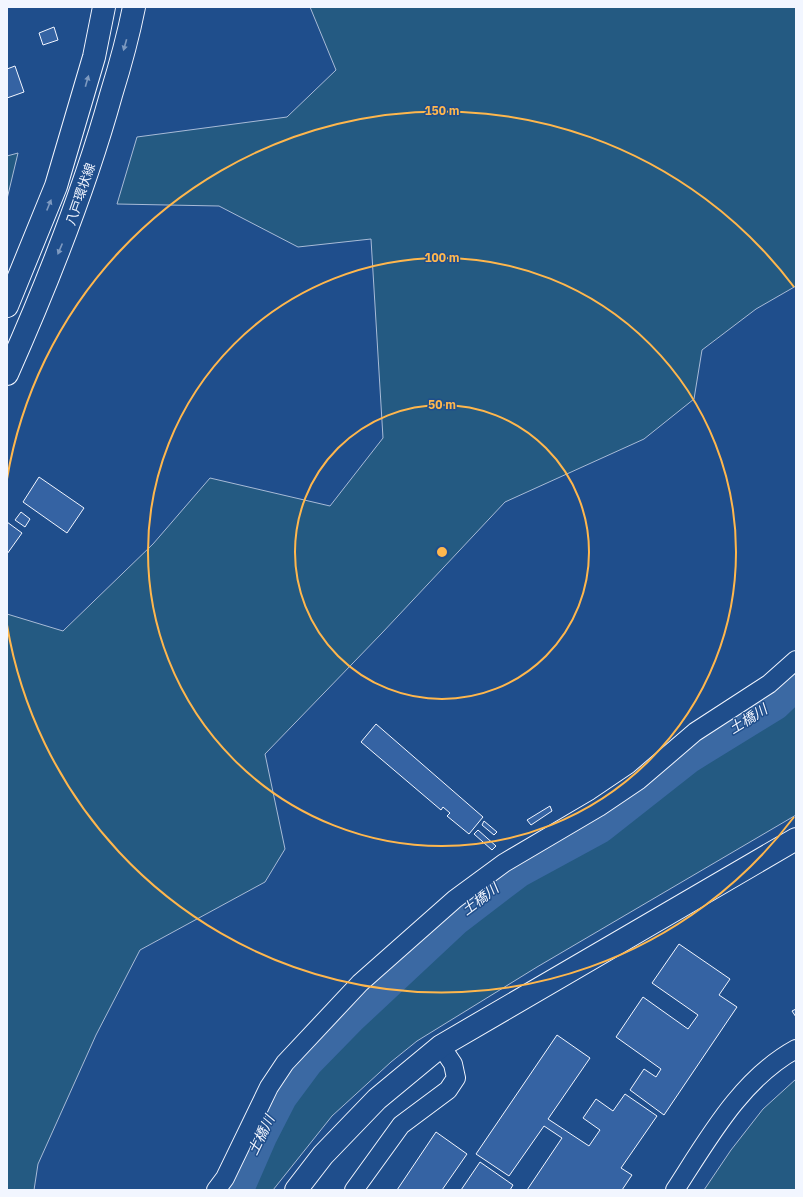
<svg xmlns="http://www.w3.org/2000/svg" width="803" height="1197" viewBox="0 0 803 1197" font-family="'IBM Plex Sans','Noto Sans JP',sans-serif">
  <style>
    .green { fill: #245a82; stroke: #a8bbd7 }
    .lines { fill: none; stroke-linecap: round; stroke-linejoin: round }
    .river { stroke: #3b69a3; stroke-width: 35 }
    .building { fill: #3563a3; stroke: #f2f6ff }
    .street-casing { stroke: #f2f6ff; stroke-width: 20 }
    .secondary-casing { stroke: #f2f6ff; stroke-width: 24 }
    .primary-casing { stroke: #f2f6ff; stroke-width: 24 }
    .street { stroke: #1f4e8c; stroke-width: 18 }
    .secondary { stroke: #1f4e8c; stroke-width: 22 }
    .primary { stroke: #1f4e8c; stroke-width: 22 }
    .oneway { fill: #7e9ac0 }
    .ring { fill: none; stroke: #ffb74d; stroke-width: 2 }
    .labels { text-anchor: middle; stroke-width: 3; stroke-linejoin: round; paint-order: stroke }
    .street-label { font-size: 13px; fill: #f2f6ff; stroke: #1f4e8c }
    .water-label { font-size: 14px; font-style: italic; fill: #f2f6ff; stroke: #1f4e8c }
    .centre { fill: #ffb74d; stroke: #1f4e8c; stroke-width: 2 }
    .ring-label { font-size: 12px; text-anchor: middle; font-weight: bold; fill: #ffb74d; stroke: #1f4e8c; stroke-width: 3; stroke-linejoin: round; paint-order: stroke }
  </style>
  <rect width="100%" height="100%" fill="#1f4e8c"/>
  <!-- green -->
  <g class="green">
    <polygon points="310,7 796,7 796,286 756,309 702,350 694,399 644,439 505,502 382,633 265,754 285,849 265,882 140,950 96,1035 38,1164 34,1190 7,1190 7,614 63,631 153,544 210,478 330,506 383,438 371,239 298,247 219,206 117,204 137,137 287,117 336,70"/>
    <polygon points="18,153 7,199 7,156"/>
    <polygon points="796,692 796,815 537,967 417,1041 391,1062 332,1116 273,1190 246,1190 245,1186 282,1104 305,1073 333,1043 343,1038 375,1008 383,992 457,922 521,873 573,846 591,849 604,841 607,830 696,757 779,709"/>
    <polygon points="796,1079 796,1190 704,1190 731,1150 763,1109"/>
  </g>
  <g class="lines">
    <!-- river -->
    <polyline class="river" points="236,1190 260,1135 280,1096 306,1061 349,1017 455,918 518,870 599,826 688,756 774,703 796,682"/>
  </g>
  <!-- building -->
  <g class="building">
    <polygon points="54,27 58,40 43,45 39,33"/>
    <polygon points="15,66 24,92 7,98 7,69"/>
    <polygon points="39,477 84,508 67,533 23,502"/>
    <polygon points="21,512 30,519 25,527 15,520"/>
    <polygon points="7,522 22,533 7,554"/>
    <polygon points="376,724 483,817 469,834 447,816 450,813 443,807 441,810 361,742"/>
    <polygon points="550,806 552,811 531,825 527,820"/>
    <polygon points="484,821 497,832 494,835 482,825"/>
    <polygon points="478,830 496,846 492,850 474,834"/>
    <polygon points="679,944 730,979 719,995 737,1007 664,1115 630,1090 644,1069 656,1077 661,1069 616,1037 643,997 688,1029 698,1015 652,983"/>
    <polygon points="796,1009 796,1017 792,1011"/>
    <polygon points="557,1035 590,1058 548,1119 589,1146 600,1130 583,1118 596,1099 613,1111 625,1094 657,1116 621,1168 632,1175 622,1190 527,1190 562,1138 544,1126 509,1176 476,1154"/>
    <polygon points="436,1132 467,1154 442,1190 397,1190"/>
    <polygon points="480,1162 513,1185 510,1190 461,1190"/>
  </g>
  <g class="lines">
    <defs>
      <g id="street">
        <polyline points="216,1190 225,1178 269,1087 285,1063 360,983 455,899 504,863 599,807 639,780 695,732 769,684 796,660"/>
        <polyline points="354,1190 401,1125 448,1090 456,1078 453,1064 441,1046"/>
        <path d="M675 1190C708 1139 741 1079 796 1049"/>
      </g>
      <polyline id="secondary" points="296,1190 323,1155 377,1099 441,1046 796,839"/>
      <g id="primary">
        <polyline points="7,306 56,186 94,57 104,7"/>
        <path d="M7 374C48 282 84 192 111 95 120 66 128 37 134 7"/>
      </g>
    </defs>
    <!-- street casing -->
    <use href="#street" class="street-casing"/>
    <!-- secondary casing -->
    <use href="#secondary" class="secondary-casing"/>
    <!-- primary casing -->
    <use href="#primary" class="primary-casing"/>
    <!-- street -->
    <use href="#street" class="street"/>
    <!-- secondary -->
    <use href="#secondary" class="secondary"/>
    <!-- primary -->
    <use href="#primary" class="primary"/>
  </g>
  <!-- one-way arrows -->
  <defs><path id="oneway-solid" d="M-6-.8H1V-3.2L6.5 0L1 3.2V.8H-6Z"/></defs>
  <g class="oneway">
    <use href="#oneway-solid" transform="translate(125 45) rotate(106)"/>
    <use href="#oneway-solid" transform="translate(87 81) rotate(-74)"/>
    <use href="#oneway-solid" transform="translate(49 205) rotate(-68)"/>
    <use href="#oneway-solid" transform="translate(60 249) rotate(113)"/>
  </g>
  <!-- distance rings -->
  <g class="ring">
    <circle cx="442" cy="552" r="147"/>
    <circle cx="442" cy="552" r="294"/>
    <path d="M794 817A441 441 0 0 1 7 625M7 479A441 441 0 0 1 794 287"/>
  </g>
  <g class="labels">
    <!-- street labels -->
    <g class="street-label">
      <text transform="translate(80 194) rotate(-71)" y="5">八戸環状線</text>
    </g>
    <!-- water labels -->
    <g class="water-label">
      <text transform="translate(748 719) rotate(-32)" y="5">土橋川</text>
      <text transform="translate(480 899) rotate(-37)" y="5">土橋川</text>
      <text transform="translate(261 1135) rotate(-64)" y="5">土橋川</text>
    </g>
  </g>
  <circle cx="442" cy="552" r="6" class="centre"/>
  <g class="ring-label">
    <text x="442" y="115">150 m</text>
    <text x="442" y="262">100 m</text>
    <text x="442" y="409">50 m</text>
  </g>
  <!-- border -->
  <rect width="803" height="1197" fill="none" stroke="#f2f6ff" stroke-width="16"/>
</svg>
